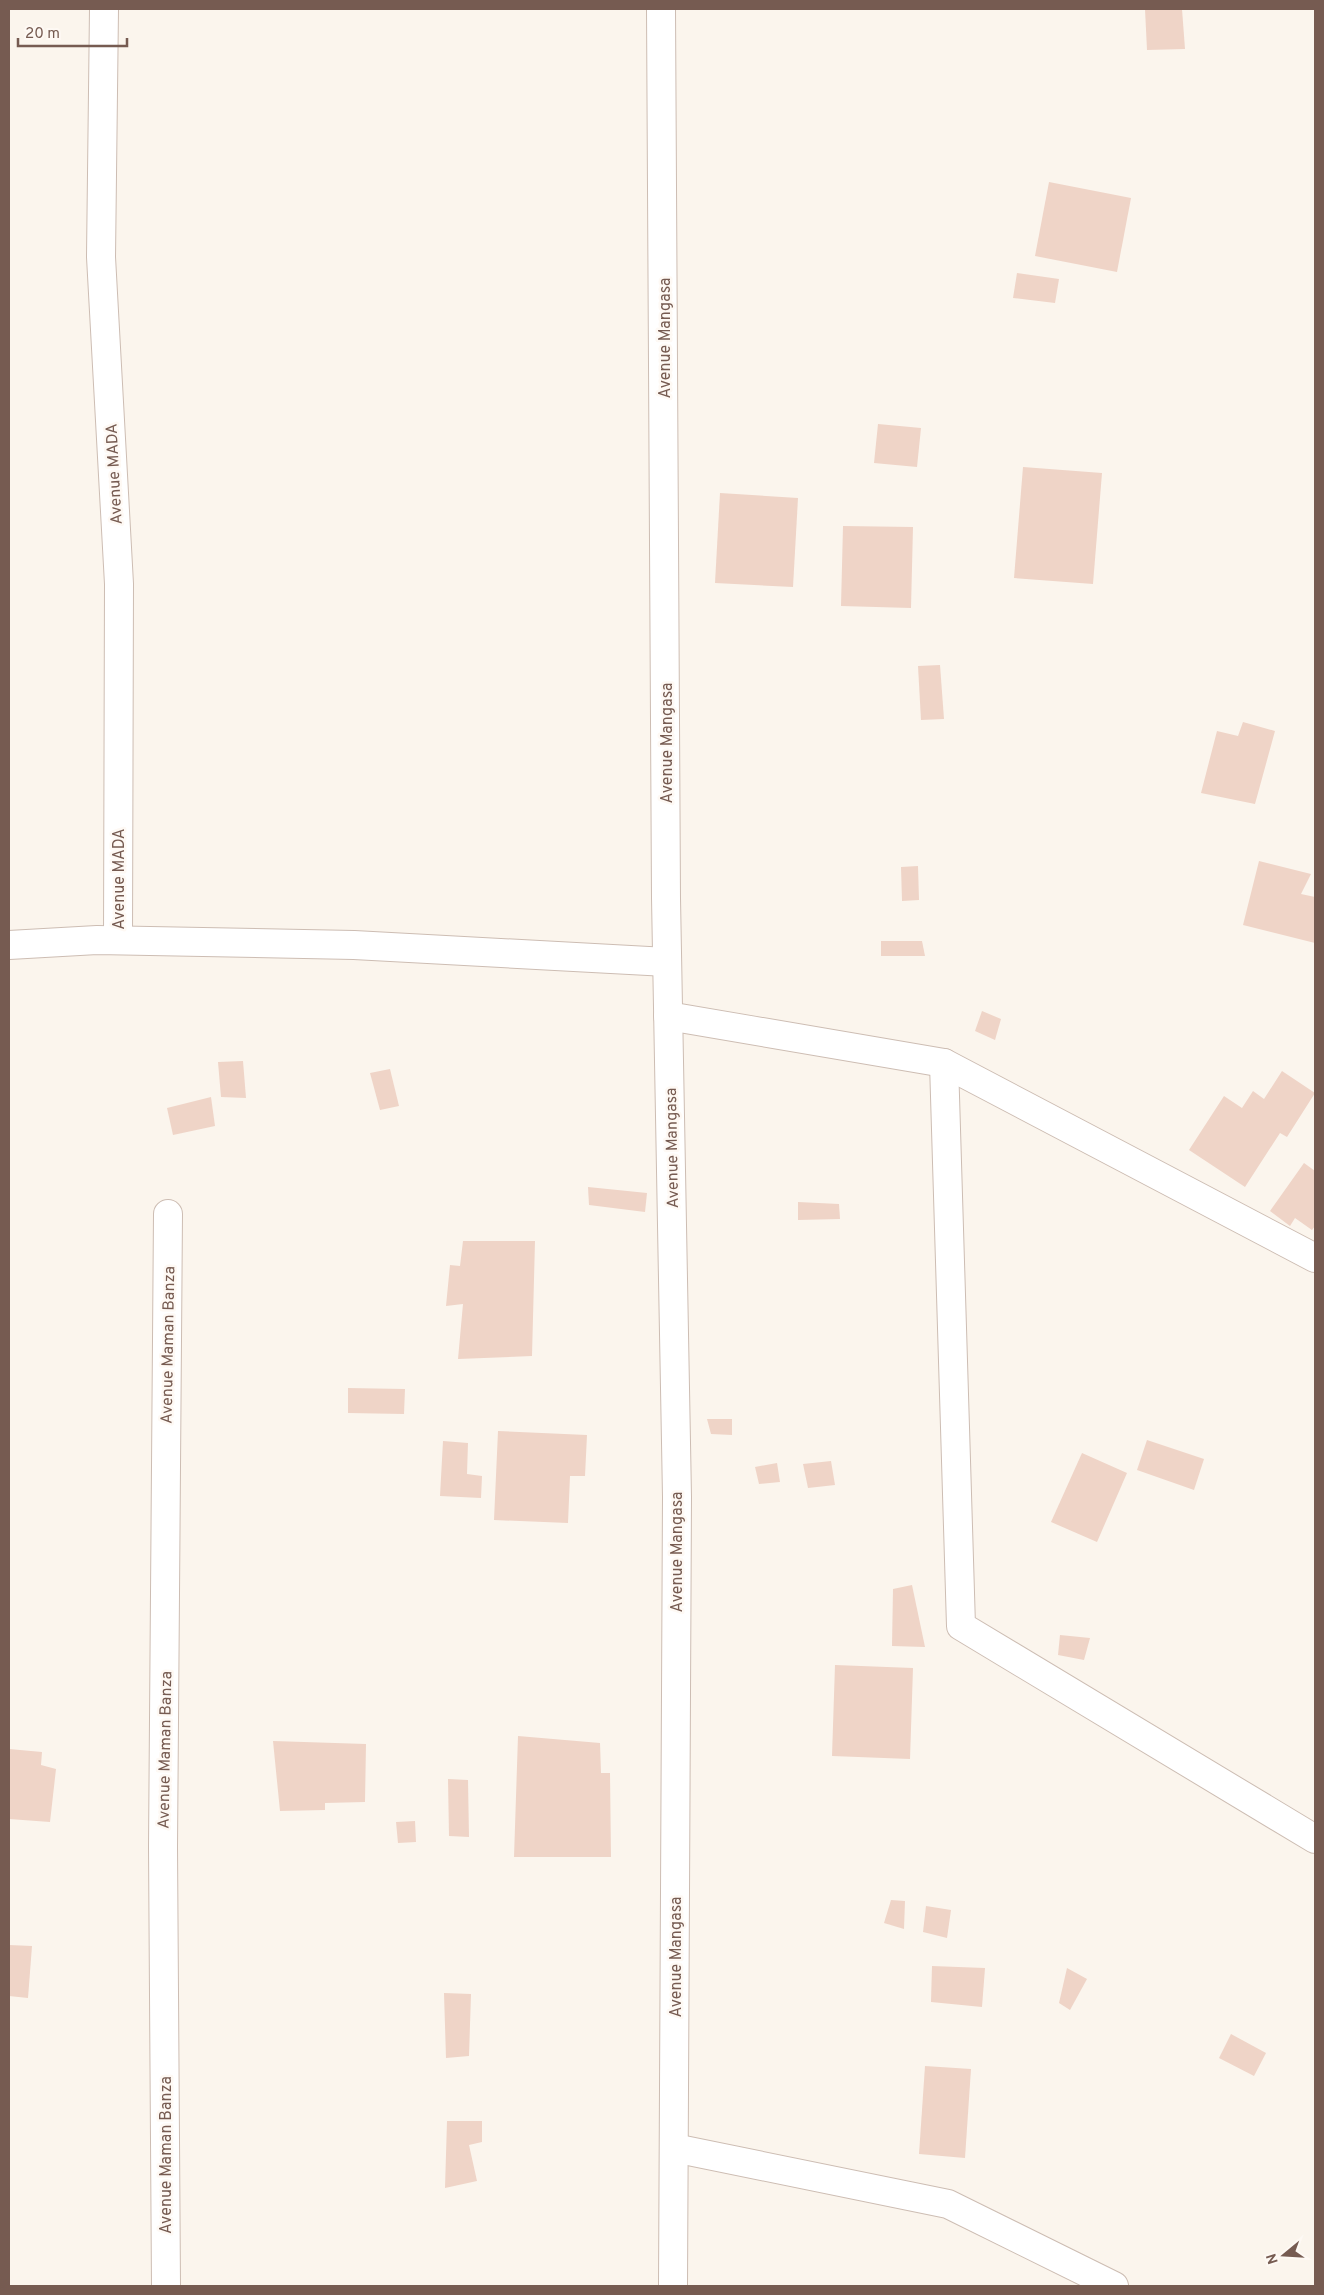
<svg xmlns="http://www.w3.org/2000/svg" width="1324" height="2295" viewBox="0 0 1324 2295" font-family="Overpass,sans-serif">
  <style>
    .building { fill: #efd4c7 }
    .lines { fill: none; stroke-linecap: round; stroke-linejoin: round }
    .street-casing { stroke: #cdbdb3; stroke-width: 30 }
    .street { stroke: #fff; stroke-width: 28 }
    .labels { text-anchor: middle; stroke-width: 5; stroke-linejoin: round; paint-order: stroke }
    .street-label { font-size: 16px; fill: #765b51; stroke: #fef9f4 }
  </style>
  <rect width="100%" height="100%" fill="#fbf5ed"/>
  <!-- building -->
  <g class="building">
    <polygon points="1145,9 1182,9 1185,49 1147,50"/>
    <polygon points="1049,182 1131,198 1117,272 1035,256"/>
    <polygon points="1017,273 1059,279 1055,303 1013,298"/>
    <polygon points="878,424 921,428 917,467 874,463"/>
    <polygon points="1023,467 1102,473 1093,584 1014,578"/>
    <polygon points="720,493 798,498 793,587 715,583"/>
    <polygon points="843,526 913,527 911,608 841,606"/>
    <polygon points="940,665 944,719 921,720 918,666"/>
    <polygon points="1243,722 1275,731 1255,804 1201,793 1217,731 1238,736"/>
    <polygon points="1259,861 1311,874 1301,894 1315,897 1315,943 1243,925"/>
    <polygon points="918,866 919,900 902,901 901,867"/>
    <polygon points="881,941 922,941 925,956 881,956"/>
    <polygon points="982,1011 1001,1019 995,1040 975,1031"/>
    <polygon points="243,1061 246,1098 221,1097 218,1062"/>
    <polygon points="390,1069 399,1106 380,1110 370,1073"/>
    <polygon points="1282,1071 1315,1093 1287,1137 1280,1133 1245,1187 1189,1150 1224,1096 1242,1108 1253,1091 1264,1099"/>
    <polygon points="211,1097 215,1126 173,1135 167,1108"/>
    <polygon points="1304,1163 1315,1171 1315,1226 1312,1230 1295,1218 1290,1226 1270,1211"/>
    <polygon points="588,1187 647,1193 645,1212 589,1205"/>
    <polygon points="798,1202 839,1204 840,1219 798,1220"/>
    <polygon points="463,1241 535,1241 532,1356 458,1359 463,1304 446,1306 450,1265 460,1266"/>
    <polygon points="348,1388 405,1389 404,1414 348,1413"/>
    <polygon points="707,1419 732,1419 732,1435 711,1434"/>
    <polygon points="498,1431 587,1435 585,1476 570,1476 568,1523 494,1520"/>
    <polygon points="1147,1440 1204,1459 1194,1490 1137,1470"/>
    <polygon points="443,1441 468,1443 467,1474 482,1476 481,1498 440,1496"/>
    <polygon points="1082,1453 1127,1473 1097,1542 1051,1522"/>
    <polygon points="831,1461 835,1485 808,1488 803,1464"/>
    <polygon points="777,1463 780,1482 759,1484 755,1467"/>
    <polygon points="912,1585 925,1647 892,1646 893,1589"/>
    <polygon points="1060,1635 1090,1638 1084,1660 1058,1655"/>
    <polygon points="835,1665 913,1668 910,1759 832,1756"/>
    <polygon points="518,1736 600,1743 601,1773 610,1773 611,1857 514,1857"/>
    <polygon points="273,1741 366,1744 365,1802 325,1803 325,1810 280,1811"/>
    <polygon points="9,1749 42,1752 41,1765 56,1769 50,1822 9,1819"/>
    <polygon points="448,1779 468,1780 469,1837 449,1836"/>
    <polygon points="415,1821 416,1842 398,1843 396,1822"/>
    <polygon points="891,1900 905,1901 904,1929 884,1923"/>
    <polygon points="926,1906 951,1910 947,1938 923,1932"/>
    <polygon points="9,1945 32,1946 28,1998 9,1996"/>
    <polygon points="932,1966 985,1968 982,2007 931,2002"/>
    <polygon points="1067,1968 1087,1979 1070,2010 1059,2003"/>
    <polygon points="444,1993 471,1994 469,2056 446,2058"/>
    <polygon points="1231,2034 1266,2053 1254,2076 1219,2058"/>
    <polygon points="925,2066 971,2069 965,2158 919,2154"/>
    <polygon points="447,2121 482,2121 482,2142 469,2145 477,2181 445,2188"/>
  </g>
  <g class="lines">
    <defs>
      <g id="street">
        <polyline points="104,9 101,257 119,584 118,940"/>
        <polyline points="661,9 666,898 677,1497 673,2286"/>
        <polyline points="9,945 97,940 354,945 667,962"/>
        <polyline points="668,1016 944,1063 1315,1258"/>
        <polyline points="944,1063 961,1626 1315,1839"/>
        <polyline points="674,2148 948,2204 1114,2286"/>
        <polyline points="166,2286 163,1847 168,1214"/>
      </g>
    </defs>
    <!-- street casing -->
    <use href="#street" class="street-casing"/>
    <!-- street -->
    <use href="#street" class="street"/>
  </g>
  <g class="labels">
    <!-- street labels -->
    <g class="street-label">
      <text transform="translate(664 338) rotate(-90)" y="6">Avenue Mangasa</text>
      <text transform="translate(113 474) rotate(-93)" y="6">Avenue MADA</text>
      <text transform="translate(666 743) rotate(-90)" y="6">Avenue Mangasa</text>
      <text transform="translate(118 879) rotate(-90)" y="6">Avenue MADA</text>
      <text transform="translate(671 1148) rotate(-91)" y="6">Avenue Mangasa</text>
      <text transform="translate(167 1345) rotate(-89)" y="6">Avenue Maman Banza</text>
      <text transform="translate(676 1552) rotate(-90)" y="6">Avenue Mangasa</text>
      <text transform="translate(164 1750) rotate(-89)" y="6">Avenue Maman Banza</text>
      <text transform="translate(675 1957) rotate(-90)" y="6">Avenue Mangasa</text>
      <text transform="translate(165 2155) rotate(-90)" y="6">Avenue Maman Banza</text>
    </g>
  </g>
  <!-- border -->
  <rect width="1324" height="2295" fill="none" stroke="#765b51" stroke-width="20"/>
  <!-- north arrow -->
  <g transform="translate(1284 2255) rotate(252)" stroke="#fef9f4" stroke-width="4" paint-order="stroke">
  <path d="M0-4L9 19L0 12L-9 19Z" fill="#765b51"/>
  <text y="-8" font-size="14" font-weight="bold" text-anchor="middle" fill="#765b51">N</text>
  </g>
  <!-- scale -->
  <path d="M18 38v8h109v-8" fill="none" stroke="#765b51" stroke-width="2.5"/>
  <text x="25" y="38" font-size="15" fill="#765b51" stroke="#fef9f4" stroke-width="4" paint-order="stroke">20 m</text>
</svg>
